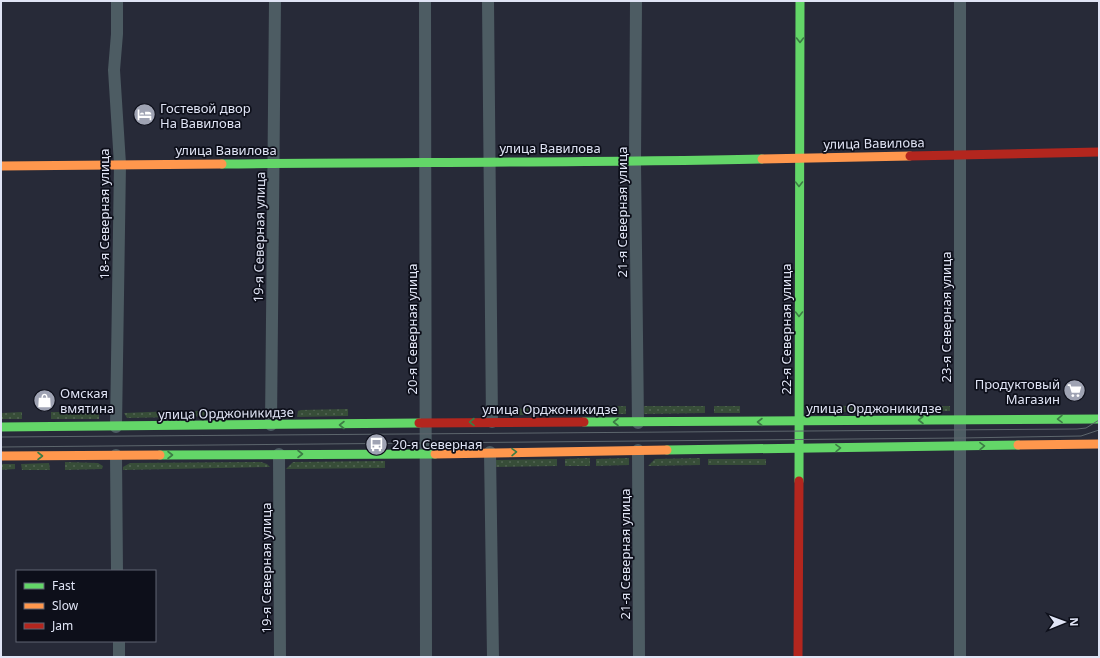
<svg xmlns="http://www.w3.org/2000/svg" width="1100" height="658" viewBox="0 0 1100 658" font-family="'Noto Sans',sans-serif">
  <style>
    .grass { fill: url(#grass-dots) }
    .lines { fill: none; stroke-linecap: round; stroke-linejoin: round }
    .street { stroke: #4d5c63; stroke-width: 12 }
    .fast { stroke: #63d668; stroke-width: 9 }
    .slow { stroke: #ff974d; stroke-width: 9 }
    .jam { stroke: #b3261e; stroke-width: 9 }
    .tram { stroke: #5d666d; stroke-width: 1 }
    .oneway { stroke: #3c7c45 }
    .labels { text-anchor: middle; stroke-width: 3.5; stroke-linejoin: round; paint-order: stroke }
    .poi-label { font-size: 13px; fill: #e0e4f5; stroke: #0d0f1a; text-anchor: start }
    .street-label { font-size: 13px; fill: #e0e4f5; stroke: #0d0f1a }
  </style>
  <defs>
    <pattern id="grass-dots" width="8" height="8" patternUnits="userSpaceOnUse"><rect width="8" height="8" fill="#374d38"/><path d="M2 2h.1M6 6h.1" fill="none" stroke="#546655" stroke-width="1.8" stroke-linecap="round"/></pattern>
  </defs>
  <rect width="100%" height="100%" fill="#272a38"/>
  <!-- grass -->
  <g class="grass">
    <polygon points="626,406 626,414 575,414 575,407"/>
    <polygon points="644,406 705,406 705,413 644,414"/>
    <rect x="714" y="406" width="26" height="7"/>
    <polygon points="824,406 950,406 950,411 824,412"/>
    <polygon points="540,408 540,415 498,415 494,409"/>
    <polygon points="348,409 348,416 297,417 298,411 301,410"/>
    <polygon points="222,410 263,410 259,416 222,417"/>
    <polygon points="175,411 176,417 127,418 124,413"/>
    <polygon points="180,411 209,411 210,416 180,417"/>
    <polygon points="22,412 22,419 1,419 1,413"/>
    <rect x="51" y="412" width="48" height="7"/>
    <polygon points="590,458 590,466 565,466 565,459"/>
    <polygon points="629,458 629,465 596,466 596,459"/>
    <polygon points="700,458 700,465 648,466 655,459"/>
    <polygon points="557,459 557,466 493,467 493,460"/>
    <rect x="708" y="459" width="58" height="6"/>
    <polygon points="385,461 385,468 286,469 293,462"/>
    <polygon points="65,462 98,463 103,466 102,469 65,470"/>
    <polygon points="261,462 267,464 270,467 123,470 123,467 130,463"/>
    <polygon points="49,463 50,470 22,470 21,464"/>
    <polygon points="1,464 15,464 15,469 1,470"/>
  </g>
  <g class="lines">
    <!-- street -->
    <g class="street">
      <polyline points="425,1 426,657"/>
      <polyline points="488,1 492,422"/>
      <polyline points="636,1 635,162 638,423"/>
      <polyline points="271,425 275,1"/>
      <polyline points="116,427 120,164 114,70 117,34 117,1"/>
      <polyline points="638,450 639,657"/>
      <polyline points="490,452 493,657"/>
      <polyline points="279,454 280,657"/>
      <polyline points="116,455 117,571"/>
      <polyline points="119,641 119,657"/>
      <polyline points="960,657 960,1"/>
    </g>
    <!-- fast -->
    <g class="fast">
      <path d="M222 164C402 162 582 163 762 159"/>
      <polyline points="584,422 1099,419"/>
      <polyline points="1,427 419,423"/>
      <polyline points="667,450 1018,445"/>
      <polyline points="160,455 435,454"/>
      <polyline points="799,481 800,1"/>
    </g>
    <!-- slow -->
    <g class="slow">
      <polyline points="762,159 910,156"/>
      <polyline points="1,166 222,164"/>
      <polyline points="1018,445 1099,444"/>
      <polyline points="435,454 667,450"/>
      <polyline points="1,456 160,455"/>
    </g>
    <!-- jam -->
    <g class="jam">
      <polyline points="910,156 1099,152"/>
      <polyline points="419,423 584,422"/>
      <polyline points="798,657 799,481"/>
    </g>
    <!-- tram -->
    <g class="tram">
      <polyline points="1,437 1077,429 1086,428 1099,420"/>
      <polyline points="1,447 960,438 1081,436 1099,430"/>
    </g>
  </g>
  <!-- one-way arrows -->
  <defs><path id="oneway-chevron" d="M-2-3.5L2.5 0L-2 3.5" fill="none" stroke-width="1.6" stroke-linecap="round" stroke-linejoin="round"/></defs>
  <g class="oneway">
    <use href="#oneway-chevron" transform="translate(800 40) rotate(90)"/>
    <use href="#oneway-chevron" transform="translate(799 184) rotate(90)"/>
    <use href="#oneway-chevron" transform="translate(799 314) rotate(90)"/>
    <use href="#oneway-chevron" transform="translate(1060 419) rotate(179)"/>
    <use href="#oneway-chevron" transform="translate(921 420) rotate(180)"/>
    <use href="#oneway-chevron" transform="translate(472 422) rotate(-180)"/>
    <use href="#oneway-chevron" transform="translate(616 422) rotate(-180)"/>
    <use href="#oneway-chevron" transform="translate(760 422) rotate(180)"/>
    <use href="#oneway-chevron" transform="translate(342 425) rotate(180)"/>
    <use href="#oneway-chevron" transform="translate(982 446) rotate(-1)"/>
    <use href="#oneway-chevron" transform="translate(838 448) rotate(-1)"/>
    <use href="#oneway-chevron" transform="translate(514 452) rotate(-1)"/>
    <use href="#oneway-chevron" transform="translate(300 454)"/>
    <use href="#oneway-chevron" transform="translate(170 455)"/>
    <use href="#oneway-chevron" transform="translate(40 456)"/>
  </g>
  <!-- icons -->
  <defs>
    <symbol id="hotel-disc" viewBox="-11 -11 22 22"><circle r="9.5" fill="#9fa3b3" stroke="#0d0f1a"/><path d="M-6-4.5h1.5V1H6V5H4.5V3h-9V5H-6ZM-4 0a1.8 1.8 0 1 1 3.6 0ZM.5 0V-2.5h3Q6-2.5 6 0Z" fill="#fff"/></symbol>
    <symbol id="supermarket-disc" viewBox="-11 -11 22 22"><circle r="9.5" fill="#9fa3b3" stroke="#0d0f1a"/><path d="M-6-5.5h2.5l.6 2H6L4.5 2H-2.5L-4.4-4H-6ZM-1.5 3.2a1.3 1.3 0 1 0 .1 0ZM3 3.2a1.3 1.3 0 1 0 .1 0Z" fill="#fff"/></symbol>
    <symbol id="shop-disc" viewBox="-11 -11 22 22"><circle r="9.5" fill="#9fa3b3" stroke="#0d0f1a"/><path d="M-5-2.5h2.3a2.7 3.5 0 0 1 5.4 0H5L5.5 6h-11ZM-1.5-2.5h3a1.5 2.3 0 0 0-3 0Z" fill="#fff"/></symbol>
    <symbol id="bus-disc" viewBox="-11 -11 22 22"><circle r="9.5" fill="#9fa3b3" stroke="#0d0f1a"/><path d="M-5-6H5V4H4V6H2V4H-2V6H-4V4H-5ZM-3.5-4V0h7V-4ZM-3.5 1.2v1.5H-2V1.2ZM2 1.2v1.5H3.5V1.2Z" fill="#fff"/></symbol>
  </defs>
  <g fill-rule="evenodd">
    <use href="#hotel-disc" x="132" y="102" width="25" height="25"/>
    <use href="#supermarket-disc" x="1062" y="378" width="25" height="25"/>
    <use href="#shop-disc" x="32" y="388" width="25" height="25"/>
    <use href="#bus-disc" x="364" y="432" width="25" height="25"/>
  </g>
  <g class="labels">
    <!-- poi labels -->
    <g class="poi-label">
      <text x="160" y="113">Гостевой двор<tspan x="160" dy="15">На Вавилова</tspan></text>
      <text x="1060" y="389" text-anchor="end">Продуктовый<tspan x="1060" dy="15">Магазин</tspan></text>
      <text x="60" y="398">Oмская<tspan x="60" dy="15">вмятина</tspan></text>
      <text x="392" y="449">20-я Северная</text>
    </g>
    <!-- street labels -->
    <g class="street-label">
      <text transform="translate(874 143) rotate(-1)" y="5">улица Вавилова</text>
      <text x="550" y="153">улица Вавилова</text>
      <text x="226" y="155">улица Вавилова</text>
      <text transform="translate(622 212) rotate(-90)" y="5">21-я Северная улица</text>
      <text transform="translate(104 214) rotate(-90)" y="5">18-я Северная улица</text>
      <text transform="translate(259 237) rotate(-89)" y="5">19-я Северная улица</text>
      <text transform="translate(946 317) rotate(-90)" y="5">23-я Северная улица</text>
      <text transform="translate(412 329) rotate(-90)" y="5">20-я Северная улица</text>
      <text transform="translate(786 329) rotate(-90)" y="5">22-я Северная улица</text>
      <text x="874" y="413">улица Орджоникидзе</text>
      <text x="550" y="414">улица Орджоникидзе</text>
      <text transform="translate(226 413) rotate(-1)" y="5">улица Орджоникидзе</text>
      <text transform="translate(625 554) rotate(-90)" y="5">21-я Северная улица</text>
      <text transform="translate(266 568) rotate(-90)" y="5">19-я Северная улица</text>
    </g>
  </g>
  <!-- border -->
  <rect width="1100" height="658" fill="none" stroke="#e0e4f5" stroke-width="4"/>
  <!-- legend -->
  <rect x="16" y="570" width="140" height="72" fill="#0d0f1a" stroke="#616472"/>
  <rect x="24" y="583" width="20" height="6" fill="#63d668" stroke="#616472"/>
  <text x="52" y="590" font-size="12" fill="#e0e4f5">Fast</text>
  <rect x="24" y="603" width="20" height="6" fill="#ff974d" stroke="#616472"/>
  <text x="52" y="610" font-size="12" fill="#e0e4f5">Slow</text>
  <rect x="24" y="623" width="20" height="6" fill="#b3261e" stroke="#616472"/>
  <text x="52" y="630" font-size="12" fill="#e0e4f5">Jam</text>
  <!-- north arrow -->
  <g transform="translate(1064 622) rotate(89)" stroke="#0d0f1a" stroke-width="3" paint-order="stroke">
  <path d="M0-3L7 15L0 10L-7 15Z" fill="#e0e4f5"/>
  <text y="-6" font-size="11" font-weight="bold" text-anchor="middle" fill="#e0e4f5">N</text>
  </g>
</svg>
